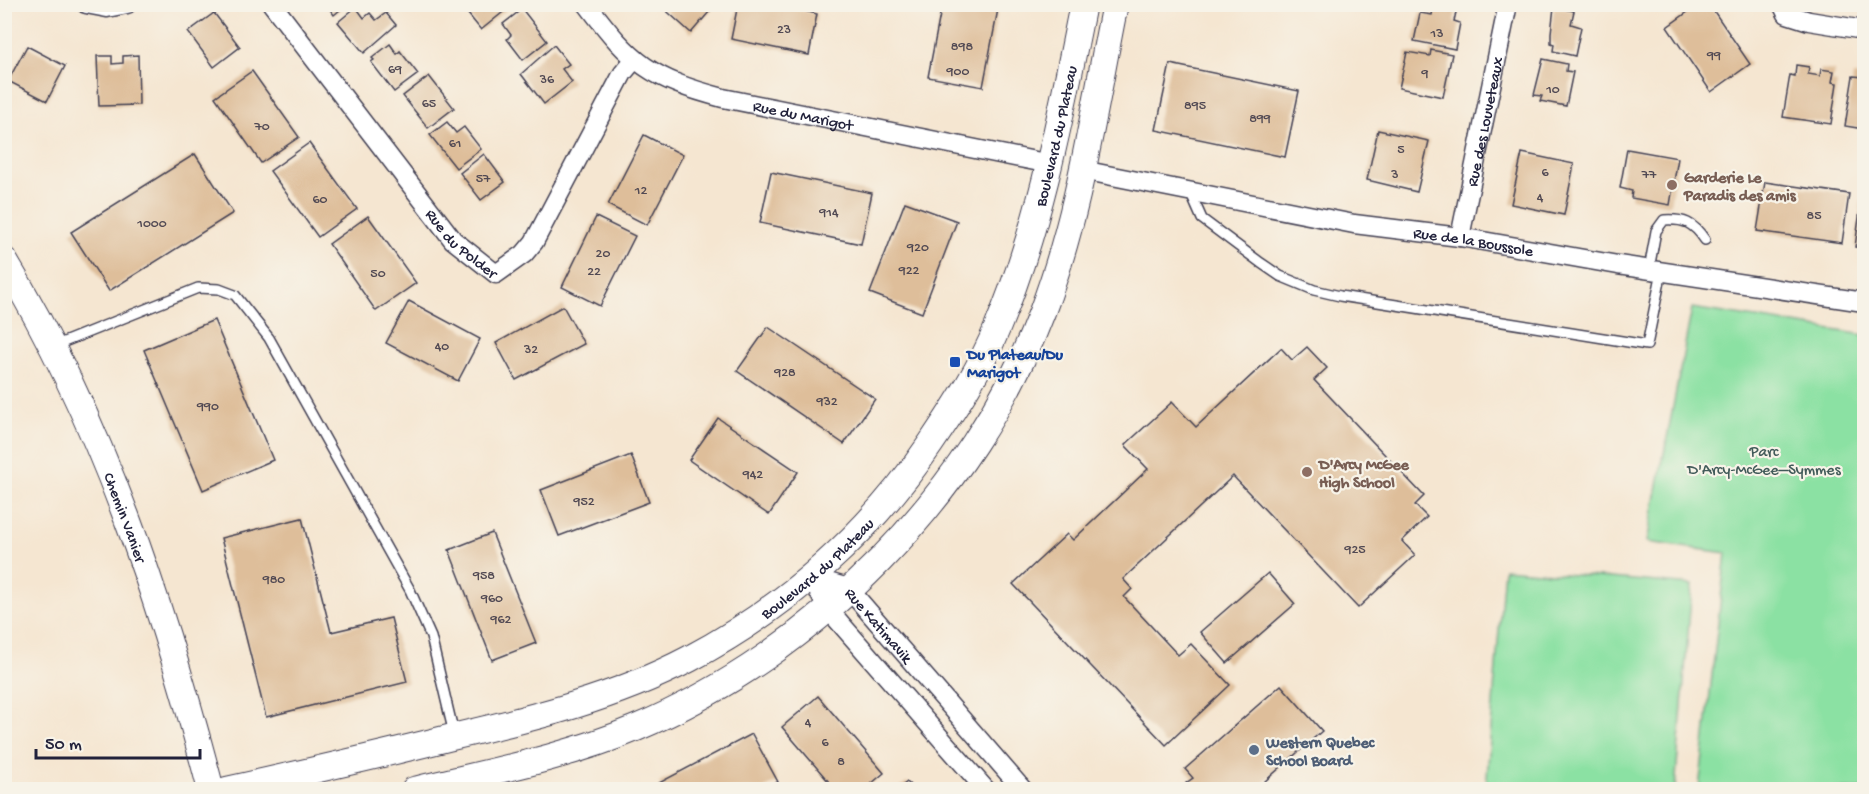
<svg xmlns="http://www.w3.org/2000/svg" width="1869" height="794" viewBox="0 0 1869 794" font-family="'Gochi Hand',sans-serif">
  <style>
    .park { fill: #8be1a3; stroke: #56826f; stroke-width: 1.5 }
    .building { fill: #debe9a }
    .lines { fill: none; stroke-linecap: round; stroke-linejoin: round }
    .lane-casing { stroke: #423f52; stroke-width: 12 }
    .street-casing { stroke: #423f52; stroke-width: 21 }
    .secondary-casing { stroke: #423f52; stroke-width: 28 }
    .lane { stroke: #fff; stroke-width: 9 }
    .street { stroke: #fff; stroke-width: 18 }
    .secondary { stroke: #fff; stroke-width: 26 }
    .education-dot { fill: #8d6e63; stroke: #f7f3e8; stroke-width: 2 }
    .transit-dot { fill: #1a4fb4; stroke: #f7f3e8; stroke-width: 2 }
    .service-dot { fill: #5c6f8a; stroke: #f7f3e8; stroke-width: 2 }
    .labels { text-anchor: middle; stroke-width: 4.5; stroke-linejoin: round; paint-order: stroke }
    .number-label { font-size: 14px; fill: #514953 }
    .street-label { font-size: 16px; fill: #22223b; stroke: #f7f3e8 }
    .education-label { font-size: 16px; font-weight: bold; fill: #785e54; stroke: #f7f3e8; text-anchor: start }
    .transit-label { font-size: 16px; font-weight: bold; fill: #164399; stroke: #f7f3e8; text-anchor: start }
    .park-label { font-size: 16px; fill: #425b5a; stroke: #f7f3e8 }
    .service-label { font-size: 16px; font-weight: bold; fill: #4e5e75; stroke: #f7f3e8; text-anchor: start }
  </style>
  <rect width="100%" height="100%" fill="#f7f3e8"/>
  <filter id="ink" filterUnits="userSpaceOnUse"><feTurbulence type="fractalNoise" baseFrequency=".0167" numOctaves="2"/><feDisplacementMap in="SourceGraphic" scale="12" xChannelSelector="R" yChannelSelector="G"/><feConvolveMatrix kernelMatrix="1 2 1 2 8 2 1 2 1" color-interpolation-filters="sRGB"/></filter>
  <filter id="wash" filterUnits="userSpaceOnUse"><feTurbulence type="fractalNoise" baseFrequency=".008" numOctaves="4" result="noise"/><feDisplacementMap in="SourceGraphic" scale="24" xChannelSelector="R" yChannelSelector="G"/><feGaussianBlur stdDeviation="1.35" result="paint"/><feColorMatrix in="noise" values="0 0 0 0 0 0 0 0 0 0 0 0 0 0 0 0 0 1.4 0 .05"/><feComposite in="paint" operator="in"/></filter>
  <g filter="url(#wash)">
    <rect width="100%" height="100%" fill="#f5e6d1"/>
    <!-- park -->
    <g class="park">
      <polygon points="1692,308 1864,335 1864,789 1699,789 1726,553 1647,542"/>
      <polygon points="1504,569 1692,585 1675,789 1486,789"/>
    </g>
    <g id="blocks">
      <!-- building -->
      <g class="building">
        <polygon points="326,4 347,4 334,15"/>
        <polygon points="470,4 513,4 481,30 464,9"/>
        <polygon points="659,4 716,4 691,33"/>
        <polygon points="738,4 775,4 817,14 809,55 731,39"/>
        <polygon points="942,4 999,4 983,87 928,77"/>
        <polygon points="1434,4 1457,8 1454,21 1460,23 1455,49 1414,41 1420,13 1432,15"/>
        <polygon points="1699,4 1709,4 1750,64 1711,92 1667,27"/>
        <polygon points="356,7 364,18 370,13 376,20 386,13 396,25 364,53 338,22"/>
        <polygon points="1554,7 1574,11 1571,24 1581,27 1575,56 1553,51 1554,44 1551,43 1551,33"/>
        <polygon points="522,9 547,41 523,60 507,39 511,35 503,24"/>
        <polygon points="214,13 240,47 214,67 188,32"/>
        <polygon points="390,44 397,54 400,51 418,74 394,92 371,62 374,60 372,58"/>
        <polygon points="554,45 569,64 562,69 572,82 544,104 521,74"/>
        <polygon points="27,46 65,66 47,101 8,81"/>
        <polygon points="1431,50 1452,54 1443,97 1399,88 1407,52 1430,56"/>
        <polygon points="138,55 139,105 99,106 97,56 112,56 112,64 123,63 123,56"/>
        <polygon points="1543,59 1567,64 1566,71 1573,72 1566,106 1540,101 1542,96 1534,95"/>
        <polygon points="1170,64 1299,91 1285,157 1156,130"/>
        <polygon points="1796,65 1809,67 1808,74 1820,76 1821,69 1834,71 1832,82 1837,83 1831,124 1783,117 1790,75 1795,76"/>
        <polygon points="252,71 299,137 261,163 215,97"/>
        <polygon points="429,76 454,108 428,128 403,96"/>
        <polygon points="1853,76 1864,77 1864,129 1845,126"/>
        <polygon points="447,122 456,133 464,127 481,149 456,168 430,135"/>
        <polygon points="1378,130 1429,141 1417,192 1367,180"/>
        <polygon points="644,135 683,155 647,225 608,205"/>
        <polygon points="309,143 357,209 318,237 270,171"/>
        <polygon points="1627,149 1678,158 1670,205 1631,198 1632,191 1620,188"/>
        <polygon points="1522,153 1574,164 1564,215 1511,204"/>
        <polygon points="195,154 233,213 109,291 71,232"/>
        <polygon points="484,154 505,182 481,200 460,173"/>
        <polygon points="771,172 872,193 861,244 760,223"/>
        <polygon points="1765,182 1849,194 1842,243 1757,231"/>
        <polygon points="1862,196 1864,197 1864,248 1855,247"/>
        <polygon points="905,202 957,221 922,313 870,293"/>
        <polygon points="368,216 416,283 376,311 329,244"/>
        <polygon points="596,217 635,236 600,306 562,287"/>
        <polygon points="409,301 480,339 458,381 386,343"/>
        <polygon points="563,306 584,344 516,380 496,343"/>
        <polygon points="214,320 273,460 203,490 144,350"/>
        <polygon points="768,327 875,399 844,444 737,371"/>
        <polygon points="1307,347 1327,368 1314,380 1424,496 1415,505 1427,517 1402,541 1415,555 1358,608 1233,476 1123,579 1132,589 1124,597 1178,655 1191,644 1230,685 1166,745 1013,584 1067,534 1073,540 1148,469 1125,445 1172,402 1196,427 1281,348 1292,360"/>
        <polygon points="718,418 798,472 769,515 689,460"/>
        <polygon points="631,455 649,502 559,536 541,490"/>
        <polygon points="302,518 331,632 391,618 407,682 266,717 221,538"/>
        <polygon points="492,533 536,643 492,660 449,550"/>
        <polygon points="1268,573 1295,604 1227,663 1200,632"/>
        <polygon points="1281,685 1322,731 1256,789 1192,789 1186,783 1193,778 1185,769"/>
        <polygon points="818,696 884,773 865,789 835,789 782,727"/>
        <polygon points="752,734 778,782 763,789 662,789 659,783"/>
        <polygon points="907,782 914,789 898,789"/>
      </g>
    </g>
  </g>
  <g filter="url(#ink)">
    <use href="#blocks" fill-opacity="0" stroke="#423f52" stroke-width="1.5"/>
    <g class="lines">
      <defs>
        <g id="lane">
          <polyline points="1190,192 1202,219 1261,263 1280,276 1314,290 1340,296 1647,345 1662,271"/>
          <path d="M1649 269 1656 231 1664 220C1684 219 1693 222 1705 240"/>
          <polyline points="54,346 198,288 219,289 235,295 269,338 410,590 431,637 454,734"/>
        </g>
        <g id="street">
          <polyline points="86,4 107,8 127,4"/>
          <path id="s1" d="M272 4 453 240 496 274 524 254 534 242 623 73 634 60"/>
          <path id="s2" d="M587 4C632 64 651 79 723 98L1050 164"/>
          <polyline points="1782,4 1787,14 1809,21 1864,30"/>
          <path id="s3" d="M1082 170 1354 224 1460 237 1618 265 1864 302"/>
          <path id="s4" d="M1460 237 1508 4"/>
          <path id="s5" d="M811 577 848 588 1023 790"/>
          <polyline points="811,577 827,608 986,790"/>
        </g>
        <g id="secondary">
          <path id="s6" d="M4 260C103 423 163 607 211 790"/>
          <path id="s7" d="M227 790C302 773 377 756 452 737 533 718 615 698 689 659 786 608 870 533 931 443 956 406 981 368 998 326 1041 223 1061 114 1083 4"/>
          <path d="M414 790C488 772 565 758 636 728 815 653 973 494 1042 312 1080 213 1094 107 1115 4"/>
        </g>
      </defs>
      <!-- lane casing -->
      <use href="#lane" class="lane-casing"/>
      <!-- street casing -->
      <use href="#street" class="street-casing"/>
      <!-- secondary casing -->
      <use href="#secondary" class="secondary-casing"/>
      <!-- lane -->
      <use href="#lane" class="lane"/>
      <!-- street -->
      <use href="#street" class="street"/>
      <!-- secondary -->
      <use href="#secondary" class="secondary"/>
    </g>
  </g>
  <!-- markers -->
  <g class="education-dot">
    <circle cx="1672" cy="185" r="6"/>
    <circle cx="1307" cy="472" r="6"/>
  </g>
  <rect class="transit-dot" x="949" y="356" width="12" height="12" rx="3"/>
  <circle class="service-dot" cx="1254" cy="750" r="6"/>
  <g class="labels">
    <!-- number labels -->
    <g class="number-label">
      <text x="784" y="33">23</text>
      <text x="1437" y="37">13</text>
      <text x="962" y="50">898</text>
      <text x="1714" y="59">99</text>
      <text x="395" y="73">69</text>
      <text x="958" y="75">900</text>
      <text x="1425" y="77">9</text>
      <text x="547" y="83">36</text>
      <text x="1553" y="93">10</text>
      <text x="429" y="107">65</text>
      <text x="1195" y="109">895</text>
      <text x="1260" y="122">899</text>
      <text x="262" y="130">70</text>
      <text x="455" y="147">61</text>
      <text x="1401" y="153">5</text>
      <text x="1545" y="176">6</text>
      <text x="1395" y="178">3</text>
      <text x="1649" y="178">77</text>
      <text x="483" y="182">57</text>
      <text x="641" y="194">12</text>
      <text x="1540" y="201">4</text>
      <text x="320" y="203">60</text>
      <text x="829" y="216">914</text>
      <text x="1814" y="219">85</text>
      <text x="152" y="227">1000</text>
      <text x="918" y="251">920</text>
      <text x="603" y="257">20</text>
      <text x="909" y="274">922</text>
      <text x="594" y="275">22</text>
      <text x="378" y="277">50</text>
      <text x="442" y="350">40</text>
      <text x="531" y="353">32</text>
      <text x="785" y="376">928</text>
      <text x="827" y="405">932</text>
      <text x="208" y="410">990</text>
      <text x="753" y="478">942</text>
      <text x="584" y="505">952</text>
      <text x="1355" y="553">925</text>
      <text x="484" y="579">958</text>
      <text x="274" y="583">980</text>
      <text x="492" y="602">960</text>
      <text x="501" y="623">962</text>
      <text x="808" y="726">4</text>
      <text x="825" y="746">6</text>
      <text x="841" y="765">8</text>
    </g>
    <!-- street labels -->
    <g class="street-label">
      <text dy="6" stroke="none"><textPath href="#s2" startOffset="252">Rue du Marigot</textPath></text>
      <text dy="6" stroke="none"><textPath href="#s4" startOffset="118">Rue des Louveteaux</textPath></text>
      <text dy="6" stroke="none"><textPath href="#s7" startOffset="1143">Boulevard du Plateau</textPath></text>
      <text dy="6" stroke="none"><textPath href="#s1" startOffset="306">Rue du Polder</textPath></text>
      <text dy="6" stroke="none"><textPath href="#s3" startOffset="398">Rue de la Boussole</textPath></text>
      <text dy="6" stroke="none"><textPath href="#s6" startOffset="285">Chemin Vanier</textPath></text>
      <text dy="6" stroke="none"><textPath href="#s7" startOffset="639">Boulevard du Plateau</textPath></text>
      <text dy="6" stroke="none"><textPath href="#s5" startOffset="87">Rue Katimavik</textPath></text>
    </g>
    <!-- education labels -->
    <g class="education-label">
      <text x="1684" y="182">Garderie Le<tspan x="1684" dy="18">Paradis des amis</tspan></text>
      <text x="1319" y="469">D'Arcy McGee<tspan x="1319" dy="18">High School</tspan></text>
    </g>
    <!-- transit labels -->
    <g class="transit-label">
      <text x="967" y="359">Du Plateau/Du<tspan x="967" dy="18">Marigot</tspan></text>
    </g>
    <!-- park labels -->
    <g class="park-label">
      <text x="1764" y="456">Parc<tspan x="1764" dy="18">D'Arcy-McGee–Symmes</tspan></text>
    </g>
    <!-- service labels -->
    <g class="service-label">
      <text x="1266" y="747">Western Quebec<tspan x="1266" dy="18">School Board</tspan></text>
    </g>
  </g>
  <!-- margin -->
  <rect width="1869" height="794" fill="none" stroke="#f7f3e8" stroke-width="24"/>
  <!-- scale -->
  <path d="M36 749v9h164v-9" fill="none" stroke="#22223b" stroke-width="3"/>
  <text x="45" y="749" font-size="18" fill="#22223b" stroke="#f7f3e8" stroke-width="4.5" paint-order="stroke">50 m</text>
</svg>
